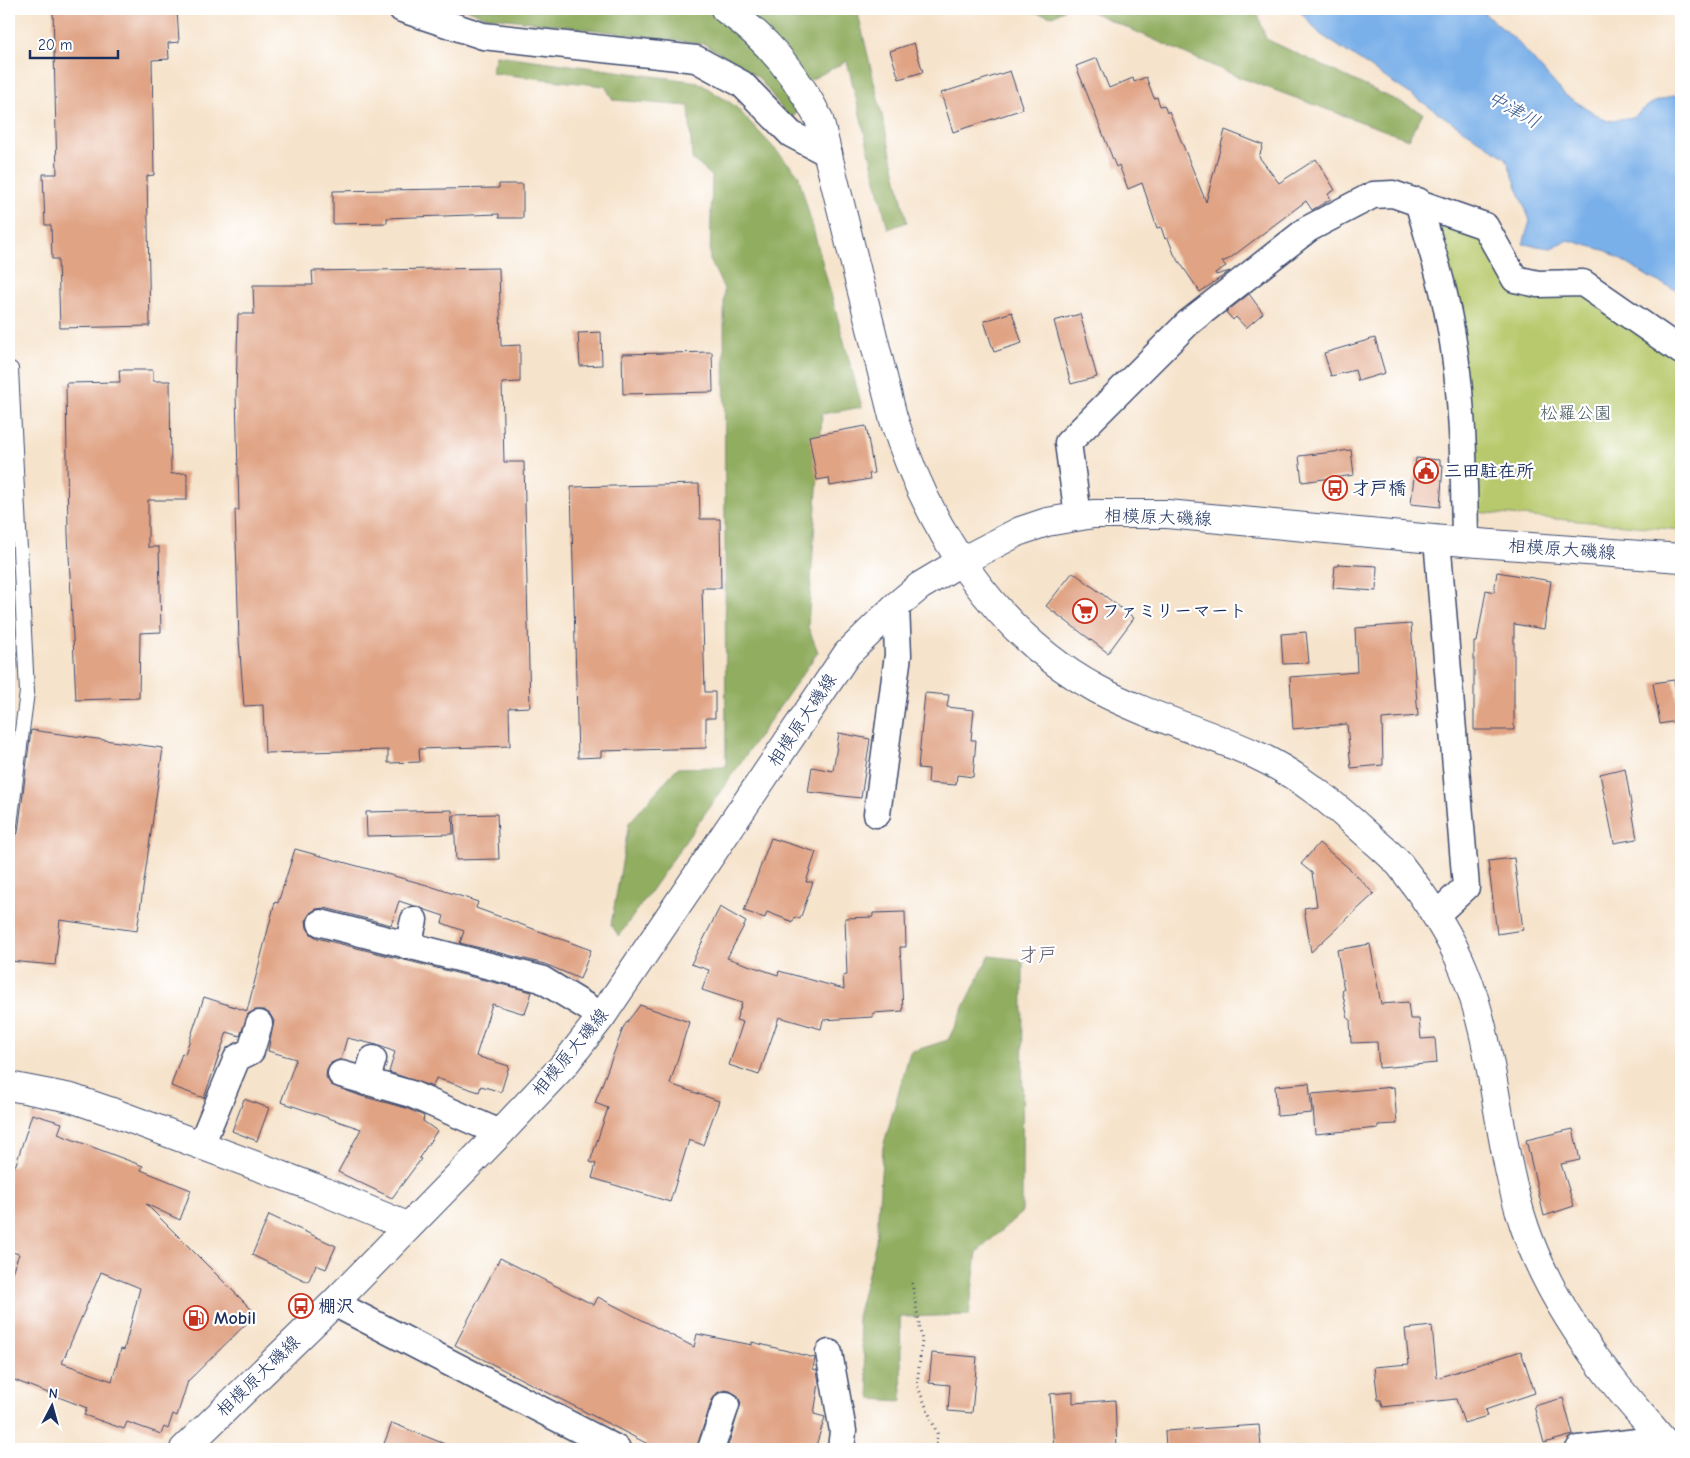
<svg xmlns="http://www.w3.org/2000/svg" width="1690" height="1458" viewBox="0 0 1690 1458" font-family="'Comic Neue','Klee One',sans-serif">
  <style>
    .green { fill: #b7c96c; stroke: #697c65 }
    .forest { fill: #91ad60; stroke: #566e5f }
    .water { fill: #7ab0e9; stroke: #4a70a4 }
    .building { fill: #e0a384; fill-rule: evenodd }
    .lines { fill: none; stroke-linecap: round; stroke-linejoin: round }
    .service-casing { stroke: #3c4a6e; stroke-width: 16 }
    .minor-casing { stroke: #3c4a6e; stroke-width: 29 }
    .tertiary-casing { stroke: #3c4a6e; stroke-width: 30 }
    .primary-casing { stroke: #3c4a6e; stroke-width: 30 }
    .path { stroke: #3c4a6e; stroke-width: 3; stroke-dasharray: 1 4; stroke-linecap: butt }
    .service { stroke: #fff; stroke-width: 14 }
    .minor { stroke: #fff; stroke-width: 26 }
    .tertiary { stroke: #fff; stroke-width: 28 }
    .primary { stroke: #fff; stroke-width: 28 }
    .labels { text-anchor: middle; stroke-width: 4.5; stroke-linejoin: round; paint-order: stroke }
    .park-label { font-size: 18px; fill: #4a5d62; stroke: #fff }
    .poi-label { font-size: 18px; font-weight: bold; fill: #1b2f5e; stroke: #fff; text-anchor: start }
    .street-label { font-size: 18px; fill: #1b2f5e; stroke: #fff }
    .water-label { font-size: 19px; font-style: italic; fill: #3c5c8f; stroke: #fff }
    .neighbourhood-label { font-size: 19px; fill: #60586b; stroke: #fff }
  </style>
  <rect width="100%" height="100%" fill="#fff"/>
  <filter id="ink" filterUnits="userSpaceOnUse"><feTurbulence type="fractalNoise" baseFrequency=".02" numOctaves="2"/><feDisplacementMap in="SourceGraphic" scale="10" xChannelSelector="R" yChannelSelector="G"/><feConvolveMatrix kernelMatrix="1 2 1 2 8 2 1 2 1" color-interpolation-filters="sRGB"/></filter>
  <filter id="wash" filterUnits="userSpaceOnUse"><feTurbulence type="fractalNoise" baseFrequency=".0096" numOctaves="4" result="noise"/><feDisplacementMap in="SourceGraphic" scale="20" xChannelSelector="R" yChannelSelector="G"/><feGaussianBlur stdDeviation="1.12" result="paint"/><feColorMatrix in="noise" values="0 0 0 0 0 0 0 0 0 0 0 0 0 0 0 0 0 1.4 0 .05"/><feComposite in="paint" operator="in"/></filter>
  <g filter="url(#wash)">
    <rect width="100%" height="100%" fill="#f6e3cb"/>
    <!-- green -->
    <polygon class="green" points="1437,216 1483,231 1511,284 1586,293 1681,357 1681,530 1476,512 1433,224"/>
    <!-- forest -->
    <g class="forest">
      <polygon points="466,9 857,9 907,222 888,229 847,61 785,93 797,111 791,120 758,77 705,44 484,16"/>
      <polygon points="1015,9 1065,9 1053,16"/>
      <polygon points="1085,9 1256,9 1266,39 1423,113 1408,139 1236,76"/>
      <polygon points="496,55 698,82 735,106 798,174 862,407 822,414 808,627 818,652 619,936 611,925 629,823 677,768 726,767 724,289 710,260 712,176 692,159 689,106 613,100 605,86 491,73"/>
      <polygon points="989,956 1023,960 1022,1212 977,1252 969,1315 900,1317 902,1401 871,1399 857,1317 876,1242 883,1147 910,1052 948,1040"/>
    </g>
    <!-- water -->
    <polygon class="water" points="1298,9 1479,9 1514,38 1565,95 1607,121 1633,117 1652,103 1681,93 1681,292 1652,279 1607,251 1568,240 1551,248 1523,244 1530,221 1506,158 1320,34"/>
    <g id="blocks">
      <!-- building -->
      <g class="building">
        <polygon points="53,9 177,9 179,42 168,43 169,59 152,60 154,175 147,176 150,326 60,328 58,259 52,259 51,225 45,225 43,174 57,174"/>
        <polygon points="914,43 923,72 899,79 890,51"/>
        <polygon points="1097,58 1109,88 1133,78 1134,82 1146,77 1154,98 1157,97 1160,106 1164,105 1167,113 1169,111 1206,202 1225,130 1263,145 1259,157 1279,183 1316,159 1335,190 1328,194 1331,199 1312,210 1306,201 1229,259 1222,262 1226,266 1215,273 1216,275 1230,271 1200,292 1174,254 1168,238 1165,239 1161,227 1157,228 1142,183 1128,189 1119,165 1116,167 1076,66"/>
        <polygon points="1010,71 1023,109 953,132 941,93"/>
        <polygon points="499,184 523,184 523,218 499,218 499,214 387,218 387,223 333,224 333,191 499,188"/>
        <polygon points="499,268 501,346 520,345 520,382 502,383 504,462 524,462 530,707 509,708 510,746 419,749 420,762 388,763 388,750 265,753 263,705 244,706 239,640 235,510 239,510 236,395 238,314 254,314 253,285 313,285 312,271"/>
        <polygon points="1249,294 1263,313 1246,328 1236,317 1233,320 1226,312"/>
        <polygon points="1012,312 1022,343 994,352 984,321"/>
        <polygon points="1080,314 1097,377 1071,384 1054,321"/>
        <polygon points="601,332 602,365 580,366 578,333"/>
        <polygon points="1375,338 1385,373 1358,381 1355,370 1331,376 1324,353"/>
        <polygon points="712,352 713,392 623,394 622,354"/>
        <polygon points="119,370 153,370 153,381 170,381 171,474 187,473 187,500 148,500 148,547 159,547 161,632 140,633 139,698 76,700 68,534 66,383 120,382"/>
        <polygon points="866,426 874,473 869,474 870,479 830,486 829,478 817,480 809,436"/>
        <polygon points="1351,450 1354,475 1302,482 1299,456"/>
        <polygon points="1416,458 1440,460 1440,465 1443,465 1440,507 1411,504"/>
        <polygon points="699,484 700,519 720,519 721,588 702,588 705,692 715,692 715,718 706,718 706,748 601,751 601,757 578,758 571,487"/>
        <polygon points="1338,564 1377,566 1376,591 1333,588 1335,566 1338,566"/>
        <polygon points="1073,572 1134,618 1108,653 1046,606"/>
        <polygon points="1497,572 1551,581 1544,629 1514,624 1514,730 1474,730 1474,642 1477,642 1486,590 1494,592"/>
        <polygon points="1411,624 1418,716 1382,719 1383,765 1351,768 1347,724 1293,729 1290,677 1357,672 1355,628"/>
        <polygon points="1306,632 1309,663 1283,664 1281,634"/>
        <polygon points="1674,680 1681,720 1660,724 1653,683"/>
        <polygon points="925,693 949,695 947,707 974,710 971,740 976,740 973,777 957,775 956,785 928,783 929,769 918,768"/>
        <polygon points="31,730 163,748 137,931 60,920 55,965 9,961 9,867 12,840 18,833"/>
        <polygon points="839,733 870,739 861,798 808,792 812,767 833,771"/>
        <polygon points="1625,768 1637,839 1614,843 1600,774"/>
        <polygon points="452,810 453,834 367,836 366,812"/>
        <polygon points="497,814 499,859 456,860 454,815"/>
        <polygon points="771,838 816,852 806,882 813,882 800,919 795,917 793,922 767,912 765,918 744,911"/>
        <polygon points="1319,843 1351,870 1374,894 1311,952 1304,908 1317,906 1312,873 1301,864"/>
        <polygon points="295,849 427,885 478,902 476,908 591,950 580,979 545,964 460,943 464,931 442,923 444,916 399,901 391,925 325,908 316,909 310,913 306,920 307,928 311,934 317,938 532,992 525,1014 492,1004 476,1056 509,1066 501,1092 481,1086 479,1092 436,1078 433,1087 389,1072 395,1052 377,1045 347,1038 341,1059 331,1063 327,1069 326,1077 331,1085 361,1096 406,1108 424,1116 423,1121 437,1131 419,1158 421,1159 392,1198 338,1172 361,1129 281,1102 296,1059 268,1051 274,1021 270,1014 264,1010 255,1010 248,1014 240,1036 227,1032 204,1098 171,1086 182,1053 185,1054 204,997 247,1011 275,902 278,903"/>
        <polygon points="1514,858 1523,930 1497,934 1488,861"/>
        <polygon points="720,907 746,922 727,958 778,975 779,971 844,989 843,976 847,975 845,918 873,917 873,913 905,912 906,947 900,947 903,1011 873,1013 873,1017 823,1020 821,1029 779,1017 759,1075 729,1065 743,1022 736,1020 742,1003 702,990 709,970 691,964"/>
        <polygon points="1370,944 1381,1004 1408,1002 1410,1019 1419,1019 1421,1039 1435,1038 1437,1063 1379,1068 1377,1042 1351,1043 1350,1019 1348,1019 1342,990 1344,990 1337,950"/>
        <polygon points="640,1005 689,1022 670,1084 719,1101 703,1145 689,1140 670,1202 592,1178 596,1164 590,1162 608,1108 595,1103 624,1026"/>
        <polygon points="1309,1083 1312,1113 1277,1116 1275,1086"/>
        <polygon points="1394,1087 1397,1124 1378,1125 1378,1128 1315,1134 1312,1094"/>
        <polygon points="244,1099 269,1108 257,1141 232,1131"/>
        <path d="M32 1114 62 1123 58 1134 143 1166 141 1170 191 1190 180 1220 146 1204 256 1314 188 1381 177 1416 173 1414 168 1429 164 1427 161 1434 127 1422 124 1429 84 1415 87 1408 9 1378V1280L19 1254 9 1251V1166L14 1167 16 1164ZM101 1272 140 1288 124 1350 121 1349 112 1381 62 1363Z"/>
        <polygon points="1573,1129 1580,1160 1561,1164 1574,1206 1544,1216 1526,1140"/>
        <polygon points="269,1215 336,1246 326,1269 316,1265 308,1282 252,1255"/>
        <polygon points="500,1258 594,1305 598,1297 694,1347 697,1334 752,1345 752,1342 815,1358 813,1369 817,1370 819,1383 814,1414 825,1417 815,1449 727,1449 741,1403 737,1395 730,1391 724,1390 717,1393 712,1400 696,1449 642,1449 646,1443 455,1345"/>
        <polygon points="1432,1326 1437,1378 1521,1351 1535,1393 1485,1410 1487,1416 1464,1423 1456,1399 1383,1407 1381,1400 1378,1400 1374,1367 1409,1364 1405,1329"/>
        <polygon points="932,1353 977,1357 972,1413 948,1411 950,1385 929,1383"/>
        <polygon points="1073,1392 1073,1403 1115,1400 1117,1449 1054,1449 1050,1394"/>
        <polygon points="1563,1398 1573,1435 1544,1443 1534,1406"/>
        <polygon points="392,1423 455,1448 454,1449 382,1449"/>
        <polygon points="1259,1425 1261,1447 1166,1449 1165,1431"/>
      </g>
    </g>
  </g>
  <g filter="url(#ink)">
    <use href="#blocks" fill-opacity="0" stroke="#3c4a6e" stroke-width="1"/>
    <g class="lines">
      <defs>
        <polyline id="service" points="9,369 11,369 27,692 9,832"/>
        <g id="minor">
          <polyline points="402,9 483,36 696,59 742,84 791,134 829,154"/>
          <path d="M1418 201C1427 235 1439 269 1446 304 1463 382 1464 462 1465 542"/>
          <polyline points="1078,516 1068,443 1188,323 1308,229 1373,195 1393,194 1485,226 1515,279 1538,284 1583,283 1681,351"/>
          <polyline points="877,814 898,655 896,606"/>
          <polyline points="1436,915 1466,887 1437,539"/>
          <polyline points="321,923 541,979 602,1016"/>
          <polyline points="408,946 414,920"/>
          <polyline points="341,1074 411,1094 500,1133"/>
          <polyline points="366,1082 373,1059"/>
          <polyline points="201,1145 237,1058 251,1051 259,1024"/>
          <polyline points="334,1303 617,1449"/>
          <polyline points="829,1353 843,1431 841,1449"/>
          <polyline points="711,1449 726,1405"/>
          <polyline points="1579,1449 1662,1439"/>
        </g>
        <g id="tertiary">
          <path d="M725 9C766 37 796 74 819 119L893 417C927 526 994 633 1097 689 1145 715 1203 731 1254 754 1298 774 1335 805 1370 837 1380 846 1391 855 1400 865 1425 897 1449 932 1464 970 1497 1052 1496 1144 1525 1228 1544 1284 1577 1335 1613 1381 1631 1405 1652 1426 1670 1449"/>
          <polyline points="9,1086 71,1098 112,1112 313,1187 407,1226"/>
        </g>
        <polyline id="primary" points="184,1449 334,1303 500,1133 564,1065 602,1016 847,654 896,606 920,586 962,561 1020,531 1047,522 1093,514 1167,514 1465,542 1681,558"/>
      </defs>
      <!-- service casing -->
      <use href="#service" class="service-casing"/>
      <!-- minor casing -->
      <use href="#minor" class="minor-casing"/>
      <!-- tertiary casing -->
      <use href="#tertiary" class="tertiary-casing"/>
      <!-- primary casing -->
      <use href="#primary" class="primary-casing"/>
      <!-- path -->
      <polyline class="path" points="912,1283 922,1341 917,1385 937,1433 936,1449"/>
      <!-- service -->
      <use href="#service" class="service"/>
      <!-- minor -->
      <use href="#minor" class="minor"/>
      <!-- tertiary -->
      <use href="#tertiary" class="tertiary"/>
      <!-- primary -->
      <use href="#primary" class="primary"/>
    </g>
  </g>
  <!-- icons -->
  <defs>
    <symbol id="civic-ring" viewBox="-11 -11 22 22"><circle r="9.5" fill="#fff" stroke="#c8321e" stroke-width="1.5"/><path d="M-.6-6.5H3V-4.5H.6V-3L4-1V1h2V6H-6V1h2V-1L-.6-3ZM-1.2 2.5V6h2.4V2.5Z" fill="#c8321e"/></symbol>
    <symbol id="bus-ring" viewBox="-11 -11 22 22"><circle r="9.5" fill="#fff" stroke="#c8321e" stroke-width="1.5"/><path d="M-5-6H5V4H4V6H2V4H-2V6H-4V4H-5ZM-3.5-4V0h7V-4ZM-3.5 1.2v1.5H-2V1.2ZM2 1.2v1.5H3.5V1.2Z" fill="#c8321e"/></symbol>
    <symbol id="supermarket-ring" viewBox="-11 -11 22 22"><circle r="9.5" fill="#fff" stroke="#c8321e" stroke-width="1.5"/><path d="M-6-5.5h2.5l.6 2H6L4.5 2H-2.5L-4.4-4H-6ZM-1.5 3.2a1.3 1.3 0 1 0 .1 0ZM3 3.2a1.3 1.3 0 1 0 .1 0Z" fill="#c8321e"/></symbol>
    <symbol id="fuel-ring" viewBox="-11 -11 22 22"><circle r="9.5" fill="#fff" stroke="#c8321e" stroke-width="1.5"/><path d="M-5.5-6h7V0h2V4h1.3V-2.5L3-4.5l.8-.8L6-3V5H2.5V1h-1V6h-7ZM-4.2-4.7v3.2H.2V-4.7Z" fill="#c8321e"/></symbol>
  </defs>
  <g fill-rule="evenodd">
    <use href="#civic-ring" x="1412" y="457" width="28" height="28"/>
    <use href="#bus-ring" x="1321" y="474" width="28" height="28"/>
    <use href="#supermarket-ring" x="1071" y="597" width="28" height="28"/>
    <use href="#bus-ring" x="287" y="1292" width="28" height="28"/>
    <use href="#fuel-ring" x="182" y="1304" width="28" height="28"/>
  </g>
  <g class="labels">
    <!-- park labels -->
    <g class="park-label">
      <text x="1576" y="419">松羅公園</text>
    </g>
    <!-- poi labels -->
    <g class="poi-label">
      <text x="1444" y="477">三田駐在所</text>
      <text x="1352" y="494">才戸橋</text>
      <text x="1102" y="617">ファミリーマート</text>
      <text x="318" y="1312">棚沢</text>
      <text x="214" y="1324">Mobil</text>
    </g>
    <!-- street labels -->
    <g class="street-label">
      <text transform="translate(1158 517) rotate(2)" y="6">相模原大磯線</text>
      <text transform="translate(1562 549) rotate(4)" y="6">相模原大磯線</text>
      <text transform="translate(802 720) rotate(-56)" y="6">相模原大磯線</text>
      <text transform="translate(570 1052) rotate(-50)" y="6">相模原大磯線</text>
      <text transform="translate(258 1376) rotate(-44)" y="6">相模原大磯線</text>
    </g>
    <!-- water labels -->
    <g class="water-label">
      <text transform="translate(1514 109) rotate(29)" y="7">中津川</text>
    </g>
    <!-- neighbourhood labels -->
    <g class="neighbourhood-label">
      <text x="1038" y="961">才戸</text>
    </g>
  </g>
  <!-- margin -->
  <rect width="1690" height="1458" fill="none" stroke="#fff" stroke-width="30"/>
  <!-- north arrow -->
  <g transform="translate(52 1406) rotate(6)" stroke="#ffffff" stroke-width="4" paint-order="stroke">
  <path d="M0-4L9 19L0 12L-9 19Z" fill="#1b2f5e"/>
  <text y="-8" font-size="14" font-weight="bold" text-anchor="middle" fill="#1b2f5e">N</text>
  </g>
  <!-- scale -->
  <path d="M30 50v8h88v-8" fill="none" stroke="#1b2f5e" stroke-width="2.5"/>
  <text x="38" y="50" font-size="15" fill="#1b2f5e" stroke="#ffffff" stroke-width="4" paint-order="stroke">20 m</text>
</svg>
